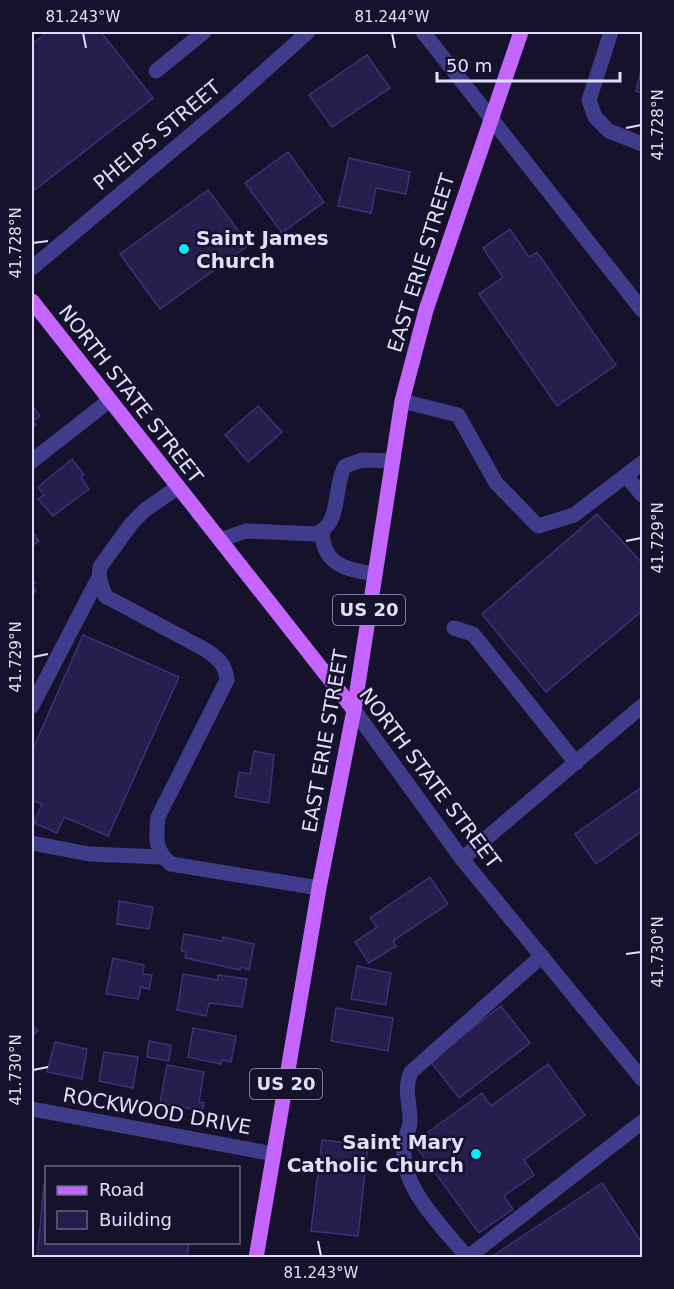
<svg xmlns="http://www.w3.org/2000/svg" width="674" height="1289" viewBox="0 0 674 1289" font-family="'DejaVu Sans',sans-serif">
  <style>
    .building { fill: #271e4d; stroke: #3e3079; stroke-width: 1.5 }
    .lines { fill: none; stroke-linecap: round; stroke-linejoin: round }
    .minor { stroke: #3f3d8b; stroke-width: 15 }
    .major { stroke: #c365fe; stroke-width: 15 }
    .ticks { fill: none; stroke: #e1ddff; stroke-width: 2 }
    .poi-dot { fill: #0ae8fd; stroke: #16122c; stroke-width: 2 }
    .labels { text-anchor: middle; stroke-width: 5; stroke-linejoin: round; paint-order: stroke }
    .shield { fill: #16122c; stroke: #a4a0c0; stroke-width: 1.5 }
    .shield-label { font-size: 18px; font-weight: bold; fill: #e1ddff }
    .street-label { font-size: 20px; fill: #e1ddff; stroke: #16122c }
    .poi-label { font-size: 20px; font-weight: bold; fill: #e1ddff; stroke: #16122c; text-anchor: start }
    .neatline { fill: none; stroke: #e1ddff; stroke-width: 2 }
    .ticks-label { font-size: 15px; text-anchor: middle; fill: #e1ddff }
  </style>
  <rect width="100%" height="100%" fill="#16122c"/>
  <!-- building -->
  <g class="building">
    <polygon points="48,32 101,32 153,98 32,192 32,44"/>
    <polygon points="367,55 390,88 332,127 309,95"/>
    <polygon points="642,65 642,93 636,91"/>
    <polygon points="288,152 324,202 282,233 245,183"/>
    <polygon points="349,158 410,172 406,194 376,188 371,213 338,206"/>
    <polygon points="208,190 249,245 160,309 120,254"/>
    <polygon points="510,229 529,257 537,252 616,365 557,406 479,294 503,277 483,248"/>
    <polygon points="32,405 40,416 33,421 36,425 32,428"/>
    <polygon points="258,406 282,432 248,462 225,435"/>
    <polygon points="72,459 84,475 81,477 89,489 53,516 38,499 44,495 38,487"/>
    <polygon points="597,514 642,563 642,611 546,692 482,614"/>
    <polygon points="32,531 39,541 32,546"/>
    <polygon points="32,578 35,583 32,585 36,591 32,595"/>
    <polygon points="83,635 179,677 108,836 64,817 57,833 34,823 42,804 32,800 32,751"/>
    <polygon points="254,751 274,755 269,803 235,797 239,772 250,774"/>
    <polygon points="642,787 642,831 596,864 575,834"/>
    <polygon points="430,877 448,904 393,941 396,946 369,963 355,942 377,927 370,918"/>
    <polygon points="119,901 153,907 149,929 117,924"/>
    <polygon points="184,934 222,941 223,937 254,944 249,970 241,967 240,970 185,958 186,952 181,951"/>
    <polygon points="113,958 144,965 143,974 152,975 149,989 141,987 138,999 106,994"/>
    <polygon points="357,966 391,973 386,1005 351,999"/>
    <polygon points="183,974 218,980 218,975 247,979 242,1007 209,1003 206,1016 177,1010"/>
    <polygon points="501,1006 530,1043 459,1098 430,1061"/>
    <polygon points="336,1008 393,1018 388,1051 331,1041"/>
    <polygon points="32,1024 38,1031 32,1036"/>
    <polygon points="193,1028 236,1036 231,1062 222,1060 221,1064 188,1057"/>
    <polygon points="149,1041 171,1045 169,1061 147,1057"/>
    <polygon points="55,1042 87,1049 82,1079 47,1072"/>
    <polygon points="104,1052 138,1057 133,1088 99,1081"/>
    <polygon points="548,1064 585,1115 524,1160 534,1175 504,1196 513,1209 479,1233 417,1148 416,1141 482,1093 491,1106"/>
    <polygon points="167,1065 204,1072 199,1102 204,1103 202,1111 160,1103"/>
    <polygon points="322,1140 368,1145 358,1236 311,1231"/>
    <polygon points="602,1183 642,1243 642,1258 490,1258"/>
    <polygon points="44,1184 46,1184 46,1242 189,1242 187,1258 37,1258"/>
  </g>
  <g class="lines">
    <!-- minor -->
    <g class="minor">
      <polyline points="423,32 642,310"/>
      <polyline points="611,32 589,100 595,117 609,131 642,144"/>
      <polyline points="156,71 204,32"/>
      <polyline points="32,268 230,102 308,32"/>
      <polyline points="402,401 458,415 496,483 538,526 574,515 642,463"/>
      <polyline points="32,461 110,400"/>
      <polyline points="626,476 642,495"/>
      <path d="M178 487 145 510 131 524 100 567 99 577 105 596 206 650C219 659 225 664 227 680L158 817C156 836 154 851 171 864L319 888"/>
      <path d="M322 532C323 565 347 570 375 574"/>
      <path d="M220 540 246 531 315 534C342 526 333 486 345 466L362 460 393 461"/>
      <polyline points="454,628 473,634 576,763"/>
      <polyline points="32,706 99,577"/>
      <polyline points="354,710 462,859 642,1079"/>
      <polyline points="32,843 89,854 162,857"/>
      <polyline points="462,859 642,706"/>
      <polyline points="32,1109 274,1154"/>
      <path d="M467 1257C443 1227 400 1188 404 1146 404 1138 409 1131 410 1123 411 1106 403 1089 411 1072L542 956"/>
      <polyline points="467,1258 642,1122"/>
    </g>
    <!-- major -->
    <g class="major">
      <polyline points="32,301 354,710"/>
      <polyline points="256,1258 319,888 354,710 402,401 426,310 521,32"/>
    </g>
  </g>
  <!-- ticks -->
  <path class="ticks" d="M83 33 86 48M392 33 395 48M626 128 641 125M33 243 48 241M626 541 641 538M33 657 48 654M626 954 641 952M33 1070 48 1067M318 1241 321 1256"/>
  <!-- markers -->
  <g class="poi-dot">
    <circle cx="184" cy="249" r="6"/>
    <circle cx="476" cy="1154" r="6"/>
  </g>
  <g class="labels">
    <!-- shield labels -->
    <g class="shield">
      <rect x="333" y="595" width="72" height="30" rx="4.5"/>
      <rect x="250" y="1069" width="72" height="30" rx="4.5"/>
    </g>
    <g class="shield-label">
      <text x="369" y="616">US 20</text>
      <text x="286" y="1090">US 20</text>
    </g>
    <!-- street labels -->
    <g class="street-label">
      <text transform="translate(157 135) rotate(-40)" y="7">PHELPS STREET</text>
      <text transform="translate(421 263) rotate(-73)" y="7">EAST ERIE STREET</text>
      <text transform="translate(131 394) rotate(52)" y="7">NORTH STATE STREET</text>
      <text transform="translate(325 741) rotate(-80)" y="7">EAST ERIE STREET</text>
      <text transform="translate(430 778) rotate(53)" y="7">NORTH STATE STREET</text>
      <text transform="translate(157 1111) rotate(10)" y="7">ROCKWOOD DRIVE</text>
    </g>
    <!-- poi labels -->
    <g class="poi-label">
      <text x="196" y="245">Saint James<tspan x="196" dy="23">Church</tspan></text>
      <text x="464" y="1149" text-anchor="end">Saint Mary<tspan x="464" dy="23">Catholic Church</tspan></text>
    </g>
  </g>
  <!-- border -->
  <rect width="674" height="1289" fill="none" stroke="#16122c" stroke-width="66"/>
  <!-- legend -->
  <rect x="45" y="1166" width="195" height="78" fill="#16122c" stroke="#676380" stroke-width="1.5"/>
  <rect x="57" y="1186" width="30" height="9" fill="#c365fe" stroke="#676380" stroke-width="1.5"/>
  <text x="99" y="1196" font-size="18" fill="#e1ddff">Road</text>
  <rect x="57" y="1211" width="30" height="18" fill="#271e4d" stroke="#676380" stroke-width="1.5"/>
  <text x="99" y="1226" font-size="18" fill="#e1ddff">Building</text>
  <!-- scale -->
  <path d="M437 72v9h183v-9" fill="none" stroke="#e1ddff" stroke-width="3"/>
  <text x="446" y="72" font-size="18" fill="#e1ddff" stroke="#16122c" stroke-width="4.5" paint-order="stroke">50 m</text>
  <rect x="33" y="33" width="608" height="1223" class="neatline"/>
  <g class="ticks-label">
    <text x="83" y="22">81.243°W</text>
    <text x="392" y="22">81.244°W</text>
    <text transform="translate(658 125) rotate(-90)" y="5">41.728°N</text>
    <text transform="translate(16 243) rotate(-90)" y="5">41.728°N</text>
    <text transform="translate(658 538) rotate(-90)" y="5">41.729°N</text>
    <text transform="translate(16 657) rotate(-90)" y="5">41.729°N</text>
    <text transform="translate(658 952) rotate(-90)" y="5">41.730°N</text>
    <text transform="translate(16 1070) rotate(-90)" y="5">41.730°N</text>
    <text x="321" y="1278">81.243°W</text>
  </g>
</svg>
